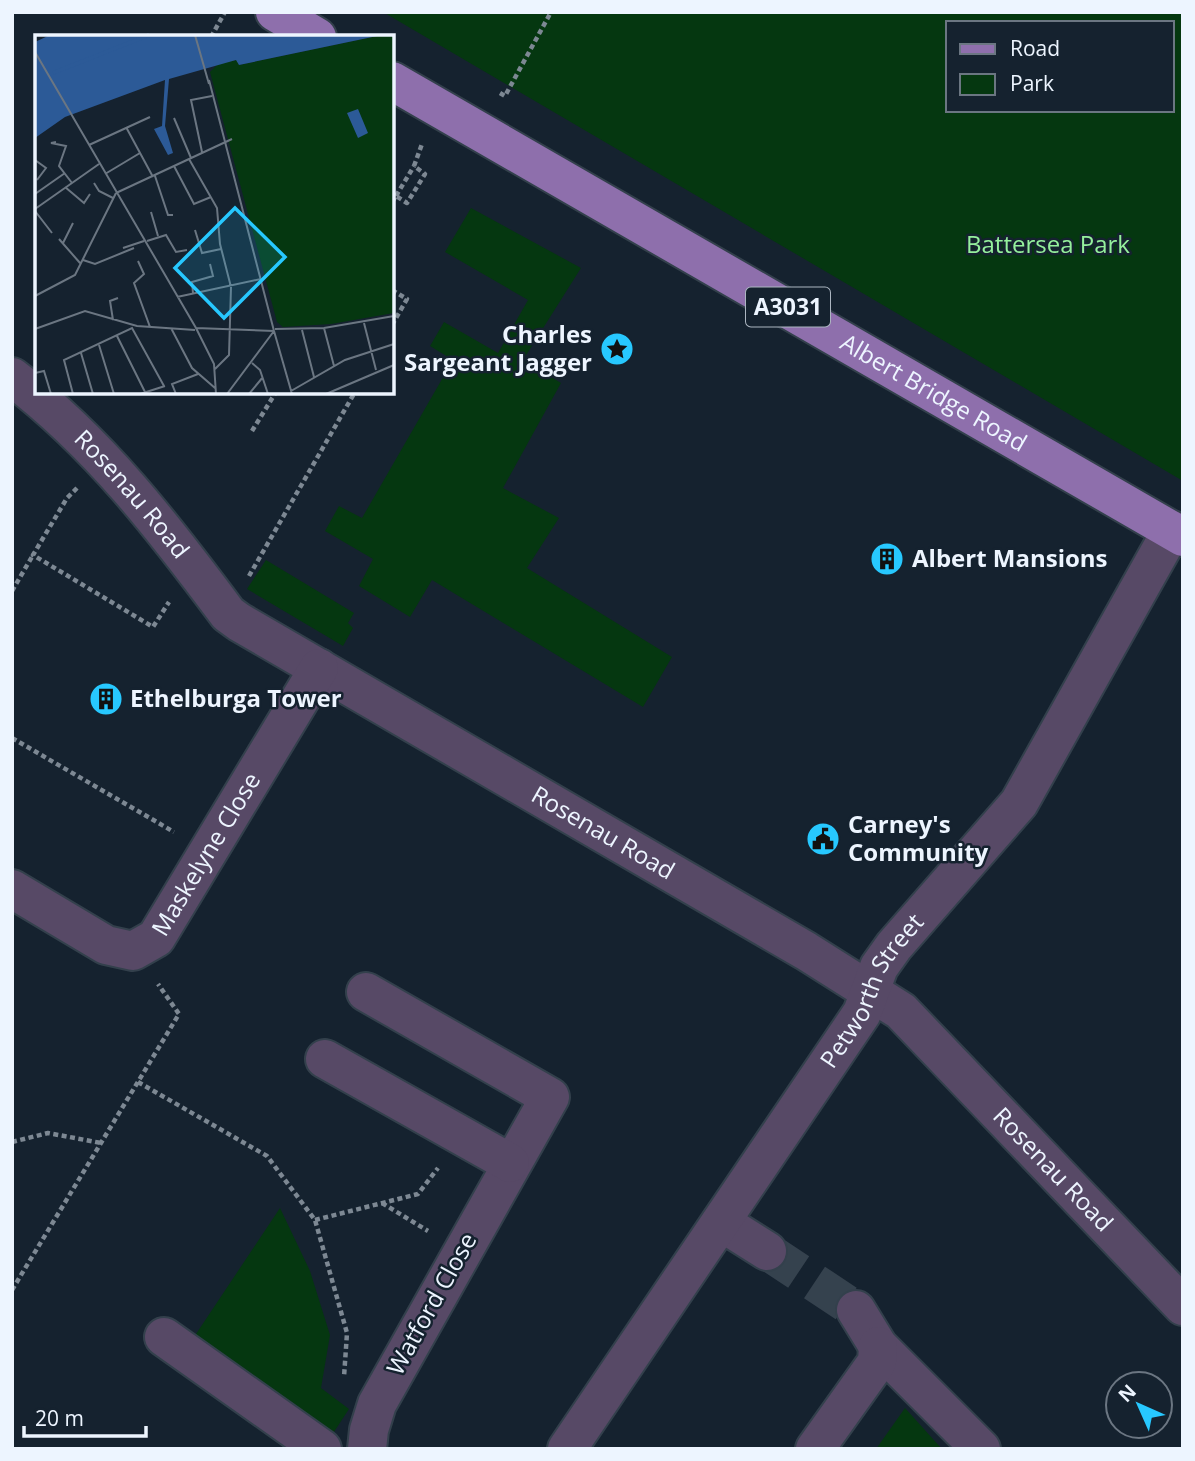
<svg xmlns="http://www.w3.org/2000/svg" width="1195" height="1461" viewBox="0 0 1195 1461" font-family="'Open Sans',sans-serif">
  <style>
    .green { fill: #053710; fill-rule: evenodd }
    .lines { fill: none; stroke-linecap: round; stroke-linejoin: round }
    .minor-tunnel { stroke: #35424e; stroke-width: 38; stroke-dasharray: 38 19; stroke-linecap: butt }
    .minor-casing { stroke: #33404c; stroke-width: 42 }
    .major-casing { stroke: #33404c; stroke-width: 42 }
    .path { stroke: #7d8893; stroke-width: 4.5; stroke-dasharray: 5 3.5; stroke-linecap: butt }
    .minor { stroke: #574966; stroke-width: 38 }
    .major { stroke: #8e6fac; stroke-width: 38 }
    .labels { text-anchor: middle; stroke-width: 5; stroke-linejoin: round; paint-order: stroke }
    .shield { fill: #15222f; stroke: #acb6c1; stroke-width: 2 }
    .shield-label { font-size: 23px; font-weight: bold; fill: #edf5ff }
    .park-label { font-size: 24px; fill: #95f09d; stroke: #15222f }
    .poi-label { font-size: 24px; font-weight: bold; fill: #edf5ff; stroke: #15222f; text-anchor: start }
    .street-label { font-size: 24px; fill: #edf5ff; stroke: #15222f }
    .inset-river { fill: none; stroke: #2c5a97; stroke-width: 3.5 }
    .inset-road { fill: none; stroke: #6b7682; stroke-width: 2 }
    .view { fill: #27c8ff; fill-opacity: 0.15; stroke: #27c8ff; stroke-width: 3.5 }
    .inset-edge { fill: none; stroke: #edf5ff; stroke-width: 3.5 }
  </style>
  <rect width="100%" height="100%" fill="#15222f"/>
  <!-- green -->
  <g class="green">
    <path d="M383 12H1183V481ZM948 23H1172V110H948Z"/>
    <polygon points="471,208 581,268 523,360 561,383 503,488 559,518 527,568 672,657 643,707 432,580 410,617 359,586 373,559 325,531 339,506 362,518 453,360 430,346 444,322 498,353 528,300 445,252"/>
    <polygon points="266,560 354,613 348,623 353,628 343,646 247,589"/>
    <polygon points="280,1208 310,1271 330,1335 321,1388 349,1409 330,1438 190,1343"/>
    <polygon points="905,1408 942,1449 876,1449"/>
  </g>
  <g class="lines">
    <!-- minor-tunnel -->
    <polyline class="minor-tunnel" points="767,1251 856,1310"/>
    <defs>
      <g id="minor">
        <path id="s1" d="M12 377C99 443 164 528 228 614L239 622 806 951 901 1011 1183 1306"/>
        <path id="s2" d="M12 889 106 945 133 951 156 938 319 668"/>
        <polyline points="366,992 550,1097 377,1404 369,1430 367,1449"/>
        <polyline points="325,1059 510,1163"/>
        <polyline points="721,1222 767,1251"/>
        <polyline points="856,1310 878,1346 981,1449"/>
        <polyline points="164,1337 322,1449"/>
        <path id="s3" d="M567 1449 862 1013 879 967 894 946 1019 803 1172 530"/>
        <polyline points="815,1449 877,1362 878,1346"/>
      </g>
      <g id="major">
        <polyline points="275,12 317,37"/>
        <path id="s4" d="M392 81 1183 537"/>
      </g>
    </defs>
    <!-- minor casing -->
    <use href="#minor" class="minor-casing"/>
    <!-- major casing -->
    <use href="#major" class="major-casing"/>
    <!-- path -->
    <g class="path">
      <polyline points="211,37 225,12"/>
      <polyline points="500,93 505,96 551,12"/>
      <polyline points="396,196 414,166"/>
      <polyline points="392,202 396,196 407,203 425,174 414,166 422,144"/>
      <polyline points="392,290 407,299 392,325"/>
      <polyline points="252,431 276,392"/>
      <polyline points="77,488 67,498 33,555 153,627 169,602"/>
      <polyline points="249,576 355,392"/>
      <polyline points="12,591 33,555"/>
      <polyline points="12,738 174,832"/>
      <polyline points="138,1082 267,1156 315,1220 347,1333 344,1377"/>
      <polyline points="12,1142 48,1133 101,1143"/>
      <polyline points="382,1203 428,1231"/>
      <polyline points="315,1220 418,1194 438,1168"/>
      <polyline points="12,1290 179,1014 158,984"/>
    </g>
    <!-- minor -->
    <use href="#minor" class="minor"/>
    <!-- major -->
    <use href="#major" class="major"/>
  </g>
  <!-- icons -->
  <defs>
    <symbol id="sight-disc" viewBox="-11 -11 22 22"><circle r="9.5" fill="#27c8ff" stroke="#15222f"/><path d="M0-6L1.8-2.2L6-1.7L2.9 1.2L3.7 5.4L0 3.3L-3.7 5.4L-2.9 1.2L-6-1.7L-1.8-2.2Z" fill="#111"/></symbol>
    <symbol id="building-disc" viewBox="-11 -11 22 22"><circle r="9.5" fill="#27c8ff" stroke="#15222f"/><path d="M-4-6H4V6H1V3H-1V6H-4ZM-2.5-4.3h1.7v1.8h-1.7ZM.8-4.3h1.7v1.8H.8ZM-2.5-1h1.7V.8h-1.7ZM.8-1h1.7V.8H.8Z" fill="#111"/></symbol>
    <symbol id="civic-disc" viewBox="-11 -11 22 22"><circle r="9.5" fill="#27c8ff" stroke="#15222f"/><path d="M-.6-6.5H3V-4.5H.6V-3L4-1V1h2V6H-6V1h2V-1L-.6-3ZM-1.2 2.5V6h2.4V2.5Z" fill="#111"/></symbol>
  </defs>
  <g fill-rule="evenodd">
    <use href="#sight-disc" x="598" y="330" width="38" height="38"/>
    <use href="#building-disc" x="868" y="540" width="38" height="38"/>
    <use href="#building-disc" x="87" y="680" width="38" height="38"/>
    <use href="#civic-disc" x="804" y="820" width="38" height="38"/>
  </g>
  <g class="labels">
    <!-- shield labels -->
    <rect class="shield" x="746" y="287.5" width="84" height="39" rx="5"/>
    <g class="shield-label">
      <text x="788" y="315">A3031</text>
    </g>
    <!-- park labels -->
    <g class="park-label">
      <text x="1048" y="253">Battersea Park</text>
    </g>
    <!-- poi labels -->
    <g class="poi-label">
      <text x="592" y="343" text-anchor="end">Charles<tspan x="592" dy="28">Sargeant Jagger</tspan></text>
      <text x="912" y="567">Albert Mansions</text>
      <text x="130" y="707">Ethelburga Tower</text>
      <text x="848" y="833">Carney's<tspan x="848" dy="28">Community</tspan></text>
    </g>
    <!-- street labels -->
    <g class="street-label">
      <text dy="8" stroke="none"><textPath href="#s4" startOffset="625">Albert Bridge Road</textPath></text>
      <text dy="8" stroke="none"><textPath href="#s1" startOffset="168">Rosenau Road</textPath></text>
      <text dy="8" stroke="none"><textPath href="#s1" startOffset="756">Rosenau Road</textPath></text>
      <text dy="8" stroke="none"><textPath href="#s2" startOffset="261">Maskelyne Close</textPath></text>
      <text dy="8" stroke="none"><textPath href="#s3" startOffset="551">Petworth Street</textPath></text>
      <text dy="8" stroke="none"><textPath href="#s1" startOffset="1323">Rosenau Road</textPath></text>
      <text transform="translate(432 1304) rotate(-61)" y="8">Watford Close</text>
    </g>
  </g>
  <!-- overview -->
  <g transform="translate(35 35)">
    <rect width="359" height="359" fill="#15222f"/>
    <path d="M347 0H359V278L296 289 248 292 242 287 175 37 183 29 202 25 204 30Z" fill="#053710"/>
    <path d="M15 0H347L204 30 201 25 134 44 130 91 138 118 133 120 119 94 127 91 130 45 30 82 0 103V7ZM323 74 333 98 323 103 312 78Z" fill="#2c5a97"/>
    <path class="inset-river" d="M18 38 114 0"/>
    <path class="inset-road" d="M160 0 174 49M0 17 161 293 179 329 181 359M174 45 239 296M139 83 156 123M91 92 118 142M21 107 16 108 31 111 24 131 37 148M54 110 115 82M167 117 156 65 177 61M154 124 182 173 185 209 196 252 194 320 180 334M0 125 11 133 2 145M139 131 159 169 176 162M70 139 105 118M120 141 133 180H138M59 148 64 156 78 163M30 152 49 168 55 159M81 158 197 104M0 159 30 138M0 174 64 129M0 176 17 198M116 177 123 201M160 195 167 218 186 214M24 204 45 228M112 206 131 200 141 217 152 215M28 208 38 188M88 213 109 206M48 225 60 229 99 213M103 226 109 239 99 248 115 292M158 258 157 247 178 241 175 229M0 261 40 240 81 158M142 262 226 244M78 285 75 266 83 263M329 288 341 335M136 293 157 333 180 353M161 293 239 296M289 293 299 331M0 294 50 276 102 291 160 295M240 294 289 293 359 281M267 295 279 342M239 296 257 359M82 301 110 357M64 310 79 359M46 318 58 359M217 328 225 335 233 359M0 338 9 336 16 359M256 356 310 325 359 309M38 359 29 325 97 293 129 351M105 359 130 351M141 359 137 349 163 339M192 359 239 296M214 359 228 342M291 359 359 330"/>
    <path class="view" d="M200 173 250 222 189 283 140 233Z"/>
    <rect width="359" height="359" class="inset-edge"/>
  </g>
  <!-- border -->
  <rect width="1195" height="1461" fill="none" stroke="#edf5ff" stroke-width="28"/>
  <!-- legend -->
  <rect x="946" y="21" width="228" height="91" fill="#15222f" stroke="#6b7682" stroke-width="2"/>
  <rect x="960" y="44" width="35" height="10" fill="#8e6fac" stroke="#6b7682" stroke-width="2"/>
  <text x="1010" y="56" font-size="21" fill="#edf5ff">Road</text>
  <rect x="960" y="74" width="35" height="21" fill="#053710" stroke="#6b7682" stroke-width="2"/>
  <text x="1010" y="91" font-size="21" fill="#edf5ff">Park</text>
  <!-- north arrow -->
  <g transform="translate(1139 1405) rotate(315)"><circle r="33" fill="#15222f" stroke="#6b7682" stroke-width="2"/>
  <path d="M0-5L12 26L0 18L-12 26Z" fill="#27c8ff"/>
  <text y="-10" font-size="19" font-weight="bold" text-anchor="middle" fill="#edf5ff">N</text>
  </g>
  <!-- scale -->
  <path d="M24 1426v10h122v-10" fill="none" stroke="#edf5ff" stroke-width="3.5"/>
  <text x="35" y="1426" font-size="21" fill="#edf5ff" stroke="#15222f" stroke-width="5" paint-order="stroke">20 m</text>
</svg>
